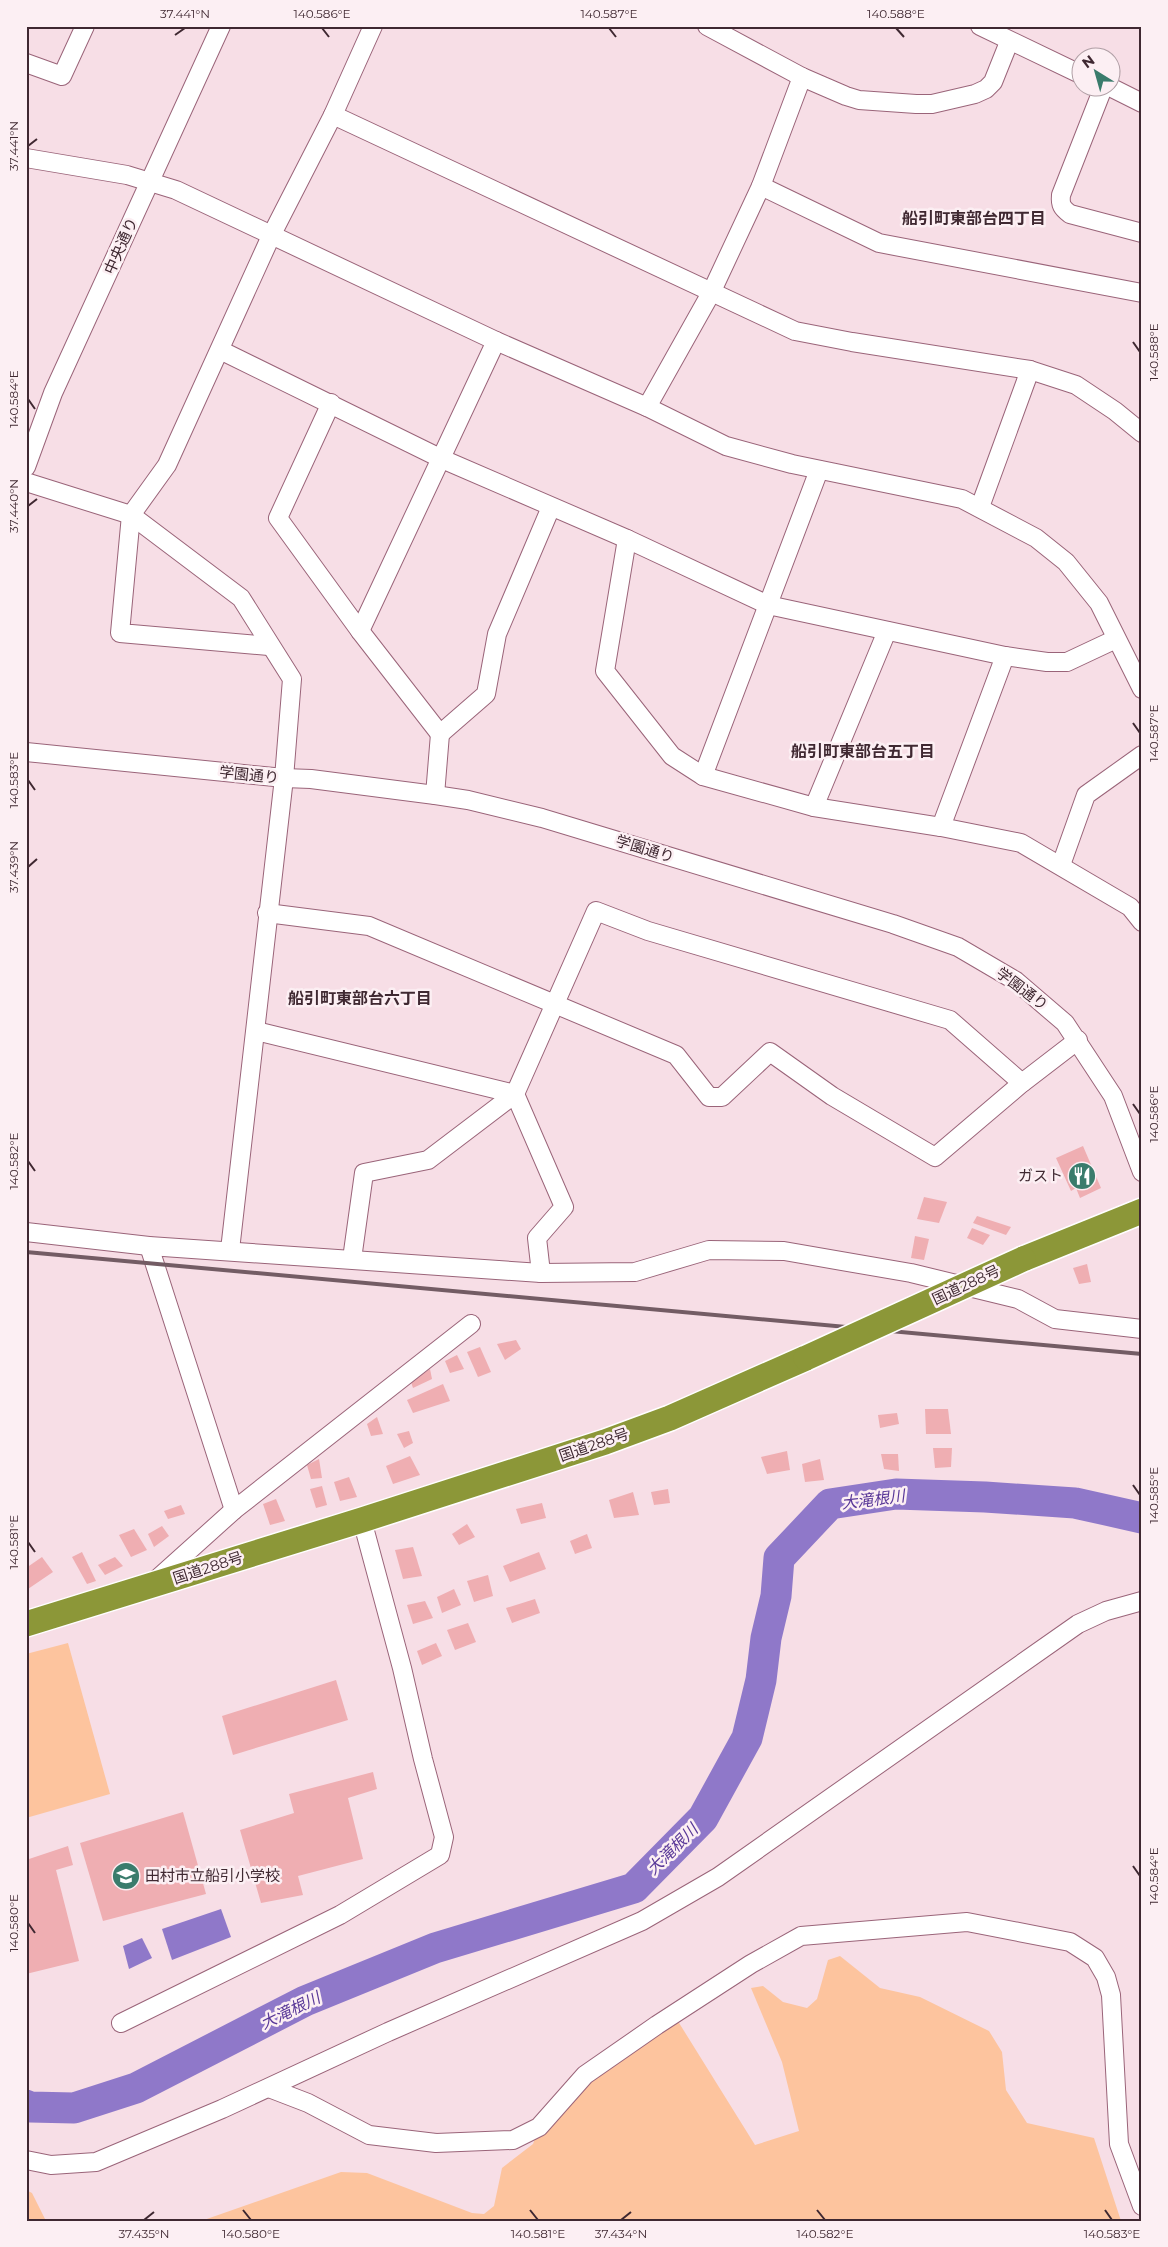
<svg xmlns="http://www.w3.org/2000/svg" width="1168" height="2247" viewBox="0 0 1168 2247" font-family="Montserrat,'Noto Sans JP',sans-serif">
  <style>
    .green { fill: #fdc49e }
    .water { fill: #8f78c9 }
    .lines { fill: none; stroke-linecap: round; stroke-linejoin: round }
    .river { stroke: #8f78c9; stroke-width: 31 }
    .building { fill: #efaeb2 }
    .minor-casing { stroke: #9a6479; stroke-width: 20 }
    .highway-casing { stroke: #fff; stroke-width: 28 }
    .minor { stroke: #fff; stroke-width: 18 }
    .highway { stroke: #8c9738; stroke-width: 25 }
    .rail { stroke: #735c64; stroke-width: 4 }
    .highway-bridge-casing { stroke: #fff; stroke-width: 28; stroke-linecap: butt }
    .highway-bridge { stroke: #8c9738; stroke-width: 25 }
    .ticks { fill: none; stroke: #3f2831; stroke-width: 2 }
    .labels { text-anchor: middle; stroke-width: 5; stroke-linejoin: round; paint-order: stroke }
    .street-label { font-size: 15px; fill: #3f2831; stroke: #fceff3 }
    .poi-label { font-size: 15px; fill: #3f2831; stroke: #fceff3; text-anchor: end }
    .neighbourhood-label { font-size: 16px; font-weight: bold; fill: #3f2831; stroke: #fceff3 }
    .water-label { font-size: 16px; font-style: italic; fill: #593898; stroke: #fceff3 }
    .neatline { fill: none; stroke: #3f2831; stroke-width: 2 }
    .ticks-label { font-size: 12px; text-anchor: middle; fill: #3f2831 }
  </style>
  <rect width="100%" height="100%" fill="#f7dee6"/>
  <!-- green -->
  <g class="green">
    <polygon points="68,1643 110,1794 26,1818 26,1654"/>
    <polygon points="840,1956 880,1988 920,1997 989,2031 1002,2052 1006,2090 1027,2123 1094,2138 1121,2221 201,2221 341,2172 367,2173 472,2213 484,2214 494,2206 502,2168 533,2144 546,2108 570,2077 671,2010 755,2145 799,2131 782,2062 751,1988 763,1986 783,2002 807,2008 817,1999 828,1960"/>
    <polygon points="26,2190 32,2193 46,2221 26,2221"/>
  </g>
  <!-- water -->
  <g class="water">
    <polygon points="221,1909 231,1937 172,1960 162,1929"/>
    <polygon points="142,1938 152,1958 129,1969 123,1946"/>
  </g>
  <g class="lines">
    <!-- river -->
    <polyline class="river" points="26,2105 30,2107 74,2108 136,2088 305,2001 435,1948 634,1888 703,1818 747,1738 761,1680 766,1638 776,1596 779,1558 830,1504 896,1494 985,1497 1075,1503 1142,1518"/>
  </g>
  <!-- building -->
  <g class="building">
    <polygon points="1083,1146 1101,1188 1080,1198 1076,1188 1071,1191 1056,1158"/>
    <polygon points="924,1197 947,1202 939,1223 917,1219"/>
    <polygon points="977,1216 1011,1227 1006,1235 973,1223"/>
    <polygon points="972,1228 990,1235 983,1245 967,1238"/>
    <polygon points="915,1236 929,1239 924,1260 911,1258"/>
    <polygon points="1087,1264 1091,1282 1079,1284 1073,1268"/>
    <polygon points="516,1340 521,1349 505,1360 497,1344"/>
    <polygon points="480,1347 491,1372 478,1377 467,1352"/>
    <polygon points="457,1355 464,1369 450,1373 445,1361"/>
    <polygon points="430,1369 432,1379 413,1388 411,1382"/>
    <polygon points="443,1384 450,1401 413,1413 407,1400"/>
    <polygon points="925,1409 948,1409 951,1434 926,1434"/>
    <polygon points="897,1413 899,1424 880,1428 878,1415"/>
    <polygon points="377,1417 383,1434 371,1436 367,1424"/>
    <polygon points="409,1431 413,1443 404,1448 397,1434"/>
    <polygon points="933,1448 952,1448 951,1467 935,1468"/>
    <polygon points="787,1451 790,1470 767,1474 761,1457"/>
    <polygon points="881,1454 898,1454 899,1471 884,1469"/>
    <polygon points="410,1456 420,1475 393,1484 386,1466"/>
    <polygon points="319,1459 322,1478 311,1479 307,1465"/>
    <polygon points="820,1459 824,1480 805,1482 802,1464"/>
    <polygon points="349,1477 357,1497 340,1501 334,1482"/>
    <polygon points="322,1486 327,1505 316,1508 310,1489"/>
    <polygon points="668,1489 670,1503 654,1505 651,1492"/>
    <polygon points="633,1492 639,1515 614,1518 609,1500"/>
    <polygon points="276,1499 285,1521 270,1525 263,1504"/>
    <polygon points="542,1503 546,1518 521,1524 516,1509"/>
    <polygon points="181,1505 185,1514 168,1519 164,1511"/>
    <polygon points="467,1524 475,1537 459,1545 452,1534"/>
    <polygon points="162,1526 169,1536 154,1547 148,1534"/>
    <polygon points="134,1529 147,1550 131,1557 119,1535"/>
    <polygon points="587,1534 592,1548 575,1554 570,1541"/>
    <polygon points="413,1547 422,1576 403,1579 395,1550"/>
    <polygon points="82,1552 96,1581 87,1584 72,1557"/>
    <polygon points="539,1552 546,1569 510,1582 503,1566"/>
    <polygon points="42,1557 53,1572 28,1589 26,1568"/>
    <polygon points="115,1557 123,1566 105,1575 98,1565"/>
    <polygon points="488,1575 493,1596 474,1602 467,1581"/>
    <polygon points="454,1589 461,1605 442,1613 437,1597"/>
    <polygon points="535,1599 540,1613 512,1623 506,1608"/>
    <polygon points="425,1601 433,1618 413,1624 407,1605"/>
    <polygon points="468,1623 476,1642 455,1650 447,1630"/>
    <polygon points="436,1643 442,1656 422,1665 417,1651"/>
    <polygon points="336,1680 348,1720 233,1755 222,1716"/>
    <polygon points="373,1772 377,1789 348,1798 363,1859 298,1876 303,1895 261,1903 240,1830 294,1813 289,1794"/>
    <polygon points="183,1812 206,1894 103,1921 80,1843"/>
    <polygon points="68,1846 73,1865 56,1870 79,1961 26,1974 26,1860"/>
  </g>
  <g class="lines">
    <defs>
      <g id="minor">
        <polyline points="707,26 802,77 846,96 859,100 916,104 932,104 975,94 986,89 993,82 1009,42"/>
        <polyline points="980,26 1080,74"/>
        <polyline points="26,63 62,76 85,26"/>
        <polyline points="1110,87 1142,103"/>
        <path d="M1103 88 1061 195C1060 205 1062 208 1070 214L1142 233"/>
        <polyline points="333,115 795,331 852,342 1030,370 1076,385 1115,411 1142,433"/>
        <polyline points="26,158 127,175 176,190 496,341 647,407 726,446 792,464 962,499 1036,538 1066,562 1099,603 1142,689"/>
        <polyline points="761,186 879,243 1142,293"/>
        <polyline points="220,350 442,459 627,539 768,605 1005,656 1047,662 1067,662 1116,639"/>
        <polyline points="331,403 278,518 360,631 440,734 486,694 497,634 551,507"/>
        <polyline points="647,407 711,293 761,186 802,77"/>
        <polyline points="26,467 53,393 221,26"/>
        <polyline points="26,482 131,515 241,598 292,679 284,778 230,1250"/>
        <polyline points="980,507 1030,370"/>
        <polyline points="627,539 605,671 672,756 703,776 814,807 941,827 1021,843 1130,907 1142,922"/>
        <polyline points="360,631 496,341"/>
        <polyline points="269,646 120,633 131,515 167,465 271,236 333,115 373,26"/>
        <polyline points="26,752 284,778 311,779 435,795 468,800 542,818 893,924 958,947 1016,981 1065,1023 1113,1096 1142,1172"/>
        <polyline points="703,776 819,470"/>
        <polyline points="435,795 440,734"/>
        <polyline points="814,807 887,631"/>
        <polyline points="941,827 1005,656"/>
        <polyline points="1061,865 1086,795 1142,755"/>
        <polyline points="267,913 369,926 676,1055 709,1097 722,1097 770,1052 832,1096 935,1157 1022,1083 1078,1040"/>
        <polyline points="256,1031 515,1094"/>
        <polyline points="515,1094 564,1207 537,1238 541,1273"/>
        <polyline points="26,1232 149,1246 541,1273 635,1272 709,1250 784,1251 911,1273 1018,1299 1055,1319 1142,1329"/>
        <polyline points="149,1246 234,1510"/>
        <polyline points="352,1259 364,1173 428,1160 515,1094 596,911 648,931 950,1020 1022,1083"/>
        <polyline points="155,1581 234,1510 471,1324"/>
        <polyline points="121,2023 340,1915 440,1855 444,1837 423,1759 402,1668 362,1520"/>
        <polyline points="269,2088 308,2103 369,2135 436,2143 513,2140 539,2127 585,2075 657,2025 751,1964 801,1936 967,1922 1070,1942 1095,1958 1106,1977 1111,1995 1119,2144 1142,2206"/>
        <polyline points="26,2160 51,2165 96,2162 222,2109 388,2032 642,1921 718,1877 1078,1624 1106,1611 1142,1601"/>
      </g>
      <g id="highway">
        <polyline points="1023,1259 1142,1211"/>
        <polyline points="26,1624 362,1520 605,1442 670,1418 806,1358"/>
      </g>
    </defs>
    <!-- minor casing -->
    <use href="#minor" class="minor-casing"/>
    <!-- highway casing -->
    <use href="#highway" class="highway-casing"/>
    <!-- minor -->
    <use href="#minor" class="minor"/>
    <!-- highway -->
    <use href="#highway" class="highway"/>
    <!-- rail -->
    <polyline class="rail" points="26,1252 1142,1354"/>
    <defs>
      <polyline id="highway-bridge" points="806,1358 1023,1259"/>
    </defs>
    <!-- highway-bridge casing -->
    <use href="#highway-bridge" class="highway-bridge-casing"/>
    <!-- highway-bridge -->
    <use href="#highway-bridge" class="highway-bridge"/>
  </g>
  <!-- ticks -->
  <path class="ticks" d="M322 28 329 37M609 28 616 37M896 28 904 37M175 35 185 28M28 146 37 139M1133 342 1140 352M28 399 35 409M28 506 37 499M1133 723 1140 733M28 780 35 790M28 867 37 859M1133 1104 1140 1114M28 1161 35 1171M1133 1485 1140 1495M28 1542 35 1552M1133 1866 1140 1876M28 1923 35 1933M243 2210 251 2220M530 2210 538 2220M817 2210 825 2220M1105 2210 1112 2220M144 2220 154 2212M621 2220 631 2212"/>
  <!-- icons -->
  <defs>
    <symbol id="restaurant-disc" viewBox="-11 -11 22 22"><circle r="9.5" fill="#3a7c6c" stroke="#fceff3"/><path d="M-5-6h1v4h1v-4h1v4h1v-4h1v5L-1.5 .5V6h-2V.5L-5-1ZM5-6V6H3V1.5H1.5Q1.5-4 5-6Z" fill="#fff"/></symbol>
    <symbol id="school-disc" viewBox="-11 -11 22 22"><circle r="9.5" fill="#3a7c6c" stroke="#fceff3"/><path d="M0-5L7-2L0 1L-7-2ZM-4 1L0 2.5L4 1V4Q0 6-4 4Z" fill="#fff"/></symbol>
  </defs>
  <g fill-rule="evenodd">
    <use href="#restaurant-disc" x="1066" y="1160" width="32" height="32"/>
    <use href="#school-disc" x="110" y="1860" width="32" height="32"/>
  </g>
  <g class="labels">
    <!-- street labels -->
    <g class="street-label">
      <text transform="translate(121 246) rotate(-66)" y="5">中央通り</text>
      <text transform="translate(249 775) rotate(6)" y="5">学園通り</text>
      <text transform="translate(645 849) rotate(17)" y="5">学園通り</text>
      <text transform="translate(1022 989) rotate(37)" y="5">学園通り</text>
      <text transform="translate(966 1285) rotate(-25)" y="5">国道288号</text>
      <text transform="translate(594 1445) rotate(-19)" y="5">国道288号</text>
      <text transform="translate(208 1568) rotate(-18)" y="5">国道288号</text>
    </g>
    <!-- poi labels -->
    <g class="poi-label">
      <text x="1063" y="1181">ガスト</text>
      <text x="145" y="1881" text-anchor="start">田村市立船引小学校</text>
    </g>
    <!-- neighbourhood labels -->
    <g class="neighbourhood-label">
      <text x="974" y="224">船引町東部台四丁目</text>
      <text x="863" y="757">船引町東部台五丁目</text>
      <text x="360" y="1004">船引町東部台六丁目</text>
    </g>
    <!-- water labels -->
    <g class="water-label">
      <text transform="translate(873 1499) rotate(-7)" y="6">大滝根川</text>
      <text transform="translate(672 1849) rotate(-45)" y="6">大滝根川</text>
      <text transform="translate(290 2010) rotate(-26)" y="6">大滝根川</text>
    </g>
  </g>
  <!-- border -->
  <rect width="1168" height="2247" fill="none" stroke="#fceff3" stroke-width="55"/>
  <!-- north arrow -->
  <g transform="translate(1096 72) rotate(323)"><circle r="24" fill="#fceff3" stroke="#b09fa5"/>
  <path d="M0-4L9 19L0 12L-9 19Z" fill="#3a7c6c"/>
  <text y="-8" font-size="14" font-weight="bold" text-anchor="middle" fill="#3f2831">N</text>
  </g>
  <rect x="28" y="28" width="1112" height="2192" class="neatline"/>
  <g class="ticks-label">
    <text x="185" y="18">37.441°N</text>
    <text x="322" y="18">140.586°E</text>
    <text x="609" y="18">140.587°E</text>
    <text x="896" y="18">140.588°E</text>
    <text transform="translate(14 146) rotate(-90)" y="4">37.441°N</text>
    <text transform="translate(1154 352) rotate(-90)" y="4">140.588°E</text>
    <text transform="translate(14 399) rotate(-90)" y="4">140.584°E</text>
    <text transform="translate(14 506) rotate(-90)" y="4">37.440°N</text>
    <text transform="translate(1154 733) rotate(-90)" y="4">140.587°E</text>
    <text transform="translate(14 780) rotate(-90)" y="4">140.583°E</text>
    <text transform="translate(14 867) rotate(-90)" y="4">37.439°N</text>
    <text transform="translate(1154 1114) rotate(-90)" y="4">140.586°E</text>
    <text transform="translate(14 1161) rotate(-90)" y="4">140.582°E</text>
    <text transform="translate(1154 1495) rotate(-90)" y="4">140.585°E</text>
    <text transform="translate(14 1542) rotate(-90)" y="4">140.581°E</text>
    <text transform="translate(1154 1876) rotate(-90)" y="4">140.584°E</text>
    <text transform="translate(14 1923) rotate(-90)" y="4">140.580°E</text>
    <text x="144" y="2238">37.435°N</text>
    <text x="251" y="2238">140.580°E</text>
    <text x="538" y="2238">140.581°E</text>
    <text x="621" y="2238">37.434°N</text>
    <text x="825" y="2238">140.582°E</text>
    <text x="1112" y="2238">140.583°E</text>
  </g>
</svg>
